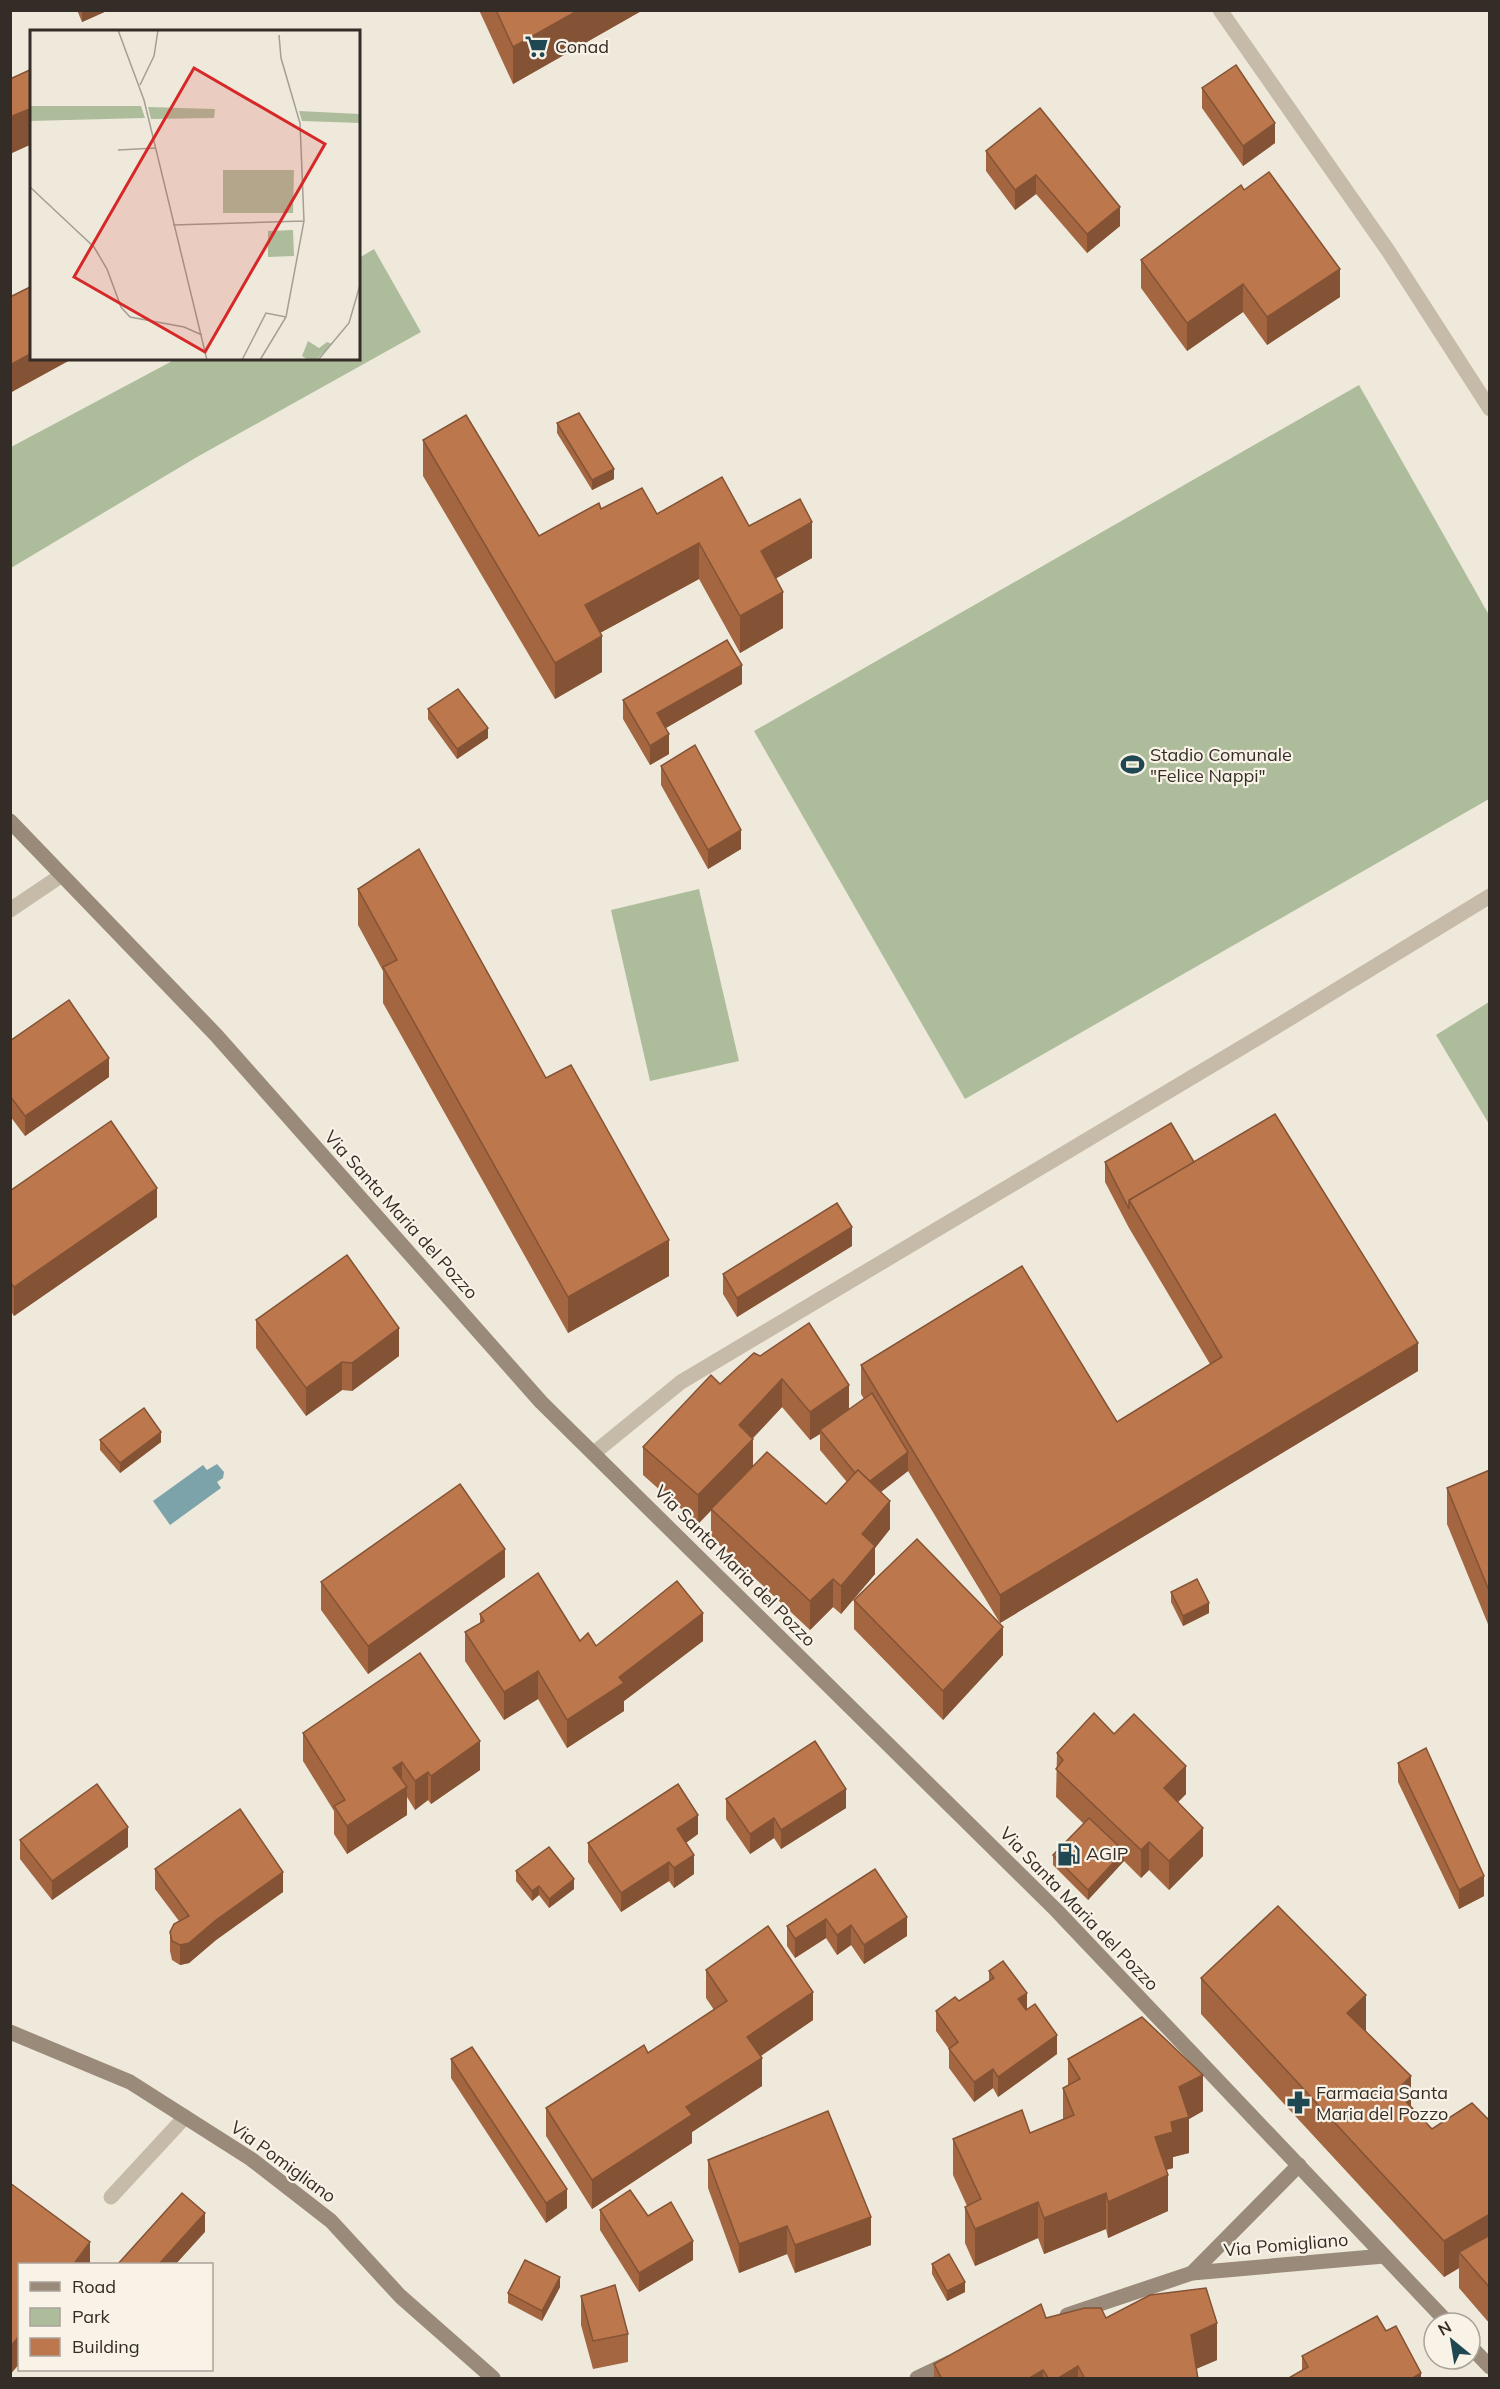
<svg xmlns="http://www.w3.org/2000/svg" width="1500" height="2389" viewBox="0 0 1500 2389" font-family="Mulish,sans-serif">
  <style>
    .green { fill: #adbd9c }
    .water { fill: #7ca2aa }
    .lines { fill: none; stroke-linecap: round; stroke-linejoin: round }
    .lane { stroke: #c6baa8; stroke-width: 15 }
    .street { stroke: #c6baa8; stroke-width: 15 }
    .secondary { stroke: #9a8a79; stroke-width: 15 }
    .wall { fill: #a36641; fill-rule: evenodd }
    .shaded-wall { fill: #845335 }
    .building { fill: #bd774c; stroke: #845335; stroke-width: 1.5 }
    .labels { text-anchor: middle; stroke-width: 4.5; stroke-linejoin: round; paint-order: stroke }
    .poi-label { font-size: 18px; fill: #342d27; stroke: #f8f2e7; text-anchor: start }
    .street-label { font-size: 18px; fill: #342d27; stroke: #f8f2e7 }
    .inset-road { fill: none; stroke: #a49e93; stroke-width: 1.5 }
    .view { fill: #d62828; fill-opacity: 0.15; stroke: #d62828; stroke-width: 3 }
    .inset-edge { fill: none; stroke: #342d27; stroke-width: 3 }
  </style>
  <rect width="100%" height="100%" fill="#efe9db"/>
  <!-- green -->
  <g class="green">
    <polygon points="374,249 421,332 197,457 11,568 11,447 176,359 358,358 359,258"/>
    <polygon points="1359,385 1489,615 1489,799 965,1099 754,731"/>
    <polygon points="699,889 739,1061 650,1081 611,910"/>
    <polygon points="1489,1002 1489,1124 1436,1035"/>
  </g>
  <!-- water -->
  <polygon class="water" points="217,1464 224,1472 223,1478 217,1482 221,1488 170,1525 153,1501 203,1465 207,1470"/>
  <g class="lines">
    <!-- lane -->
    <polyline class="lane" points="111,2197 185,2117"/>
    <!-- street -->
    <g class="street">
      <polyline points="1220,10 1389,252 1490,409"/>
      <polyline points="10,910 62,875"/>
      <polyline points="594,1453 681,1382 1261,1036 1490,896"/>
    </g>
    <!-- secondary -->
    <g class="secondary">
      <polyline points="10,821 216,1035 541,1402 1057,1911 1448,2323"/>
      <polyline points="10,2032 130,2082 251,2159 331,2221 400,2296 493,2378"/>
      <polyline points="1192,2273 1299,2165"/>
      <polyline points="1067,2315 1192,2273 1384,2256"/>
      <polyline points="1470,2346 1490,2367"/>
      <polyline points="917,2378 951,2362"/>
    </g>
  </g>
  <!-- wall -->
  <g class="wall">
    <polygon points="77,10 109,10 82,22"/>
    <polygon points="479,10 643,10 513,84"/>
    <polygon points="1202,88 1275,143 1243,166 1202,108"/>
    <polygon points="1040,108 1120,226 1087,253 1036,194 1015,210 986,171 986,151"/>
    <polygon points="1244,190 1340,297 1267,345 1243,312 1187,351 1141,288 1141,260"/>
    <polygon points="557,423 614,479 592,490 557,433"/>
    <polygon points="423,440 539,536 601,509 657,514 749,526 812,558 776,578 783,628 740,653 699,579 600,633 602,672 555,699 423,476"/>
    <polygon points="742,684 666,728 669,754 650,765 623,719 623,700"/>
    <polygon points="428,709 488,738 457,759 428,719"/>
    <polygon points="661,766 741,849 708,869 661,785"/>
    <polygon points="358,889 546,1078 669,1276 568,1333 383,1003 383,971 358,925"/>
    <polygon points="10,1041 109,1077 25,1136 10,1116"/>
    <path d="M1105 1162H1194L1418 1371 1000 1623 908 1471 881 1492 890 1529 875 1548V1574L841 1614 833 1607 810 1630 711 1537V1510L698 1524 643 1475V1447L720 1384 760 1356 849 1410 864 1399 861 1394V1365L1117 1422 1210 1364 1129 1228 1105 1182ZM782 1407 810 1440 820 1434V1450L847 1482 826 1504 753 1466 752 1439Z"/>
    <polygon points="10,1191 157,1217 14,1316 10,1310"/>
    <polygon points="852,1246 737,1317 723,1294 723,1274"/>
    <polygon points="256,1320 399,1356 352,1391 342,1390 306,1416 256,1348"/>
    <polygon points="100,1440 161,1442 120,1473 100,1450"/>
    <polygon points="1490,1470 1490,1629 1447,1524 1447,1488"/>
    <polygon points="505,1577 368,1674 321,1610 321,1582"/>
    <polygon points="1171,1592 1209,1613 1183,1626 1171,1602"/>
    <polygon points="854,1600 1003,1655 943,1720 854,1629"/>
    <polygon points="480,1614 596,1646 703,1641 624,1701 624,1711 567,1748 538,1699 504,1720 465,1661 465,1632 480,1624"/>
    <polygon points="303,1733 480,1770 431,1804 428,1800 415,1810 407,1797 407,1815 347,1854 334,1834 334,1811 303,1761"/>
    <polygon points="1057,1753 1186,1794 1178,1802 1203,1856 1169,1890 1149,1870 1141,1878 1124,1861 1088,1900 1053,1865 1053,1855 1084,1824 1056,1797"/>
    <polygon points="1398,1763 1484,1896 1459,1909 1398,1782"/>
    <polygon points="726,1799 846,1808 781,1849 774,1838 750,1854 726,1819"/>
    <polygon points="698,1834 686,1843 694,1874 674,1888 669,1881 621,1912 588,1862 588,1843"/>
    <polygon points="20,1840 128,1847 52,1900 20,1859"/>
    <polygon points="155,1869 283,1892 216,1940 189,1963 180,1965 172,1960 170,1951 170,1932 179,1921 155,1889"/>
    <polygon points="875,1869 907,1936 864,1964 851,1945 837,1955 826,1938 795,1958 787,1946 787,1926"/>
    <polygon points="516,1871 574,1889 549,1908 539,1895 532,1901 516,1881"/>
    <polygon points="706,1970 813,2020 761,2056 762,2086 692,2132 692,2143 592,2209 546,2136 546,2108 648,2053 714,2010 706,1998"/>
    <polygon points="989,1971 1027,2009 1057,2054 998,2097 993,2088 974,2102 949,2068 949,2049 936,2031 936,2011 959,2001 989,1982"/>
    <polygon points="1201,1978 1366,2031 1411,2106 1432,2129 1490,2121 1490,2324 1459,2288 1459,2268 1444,2277 1201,2014"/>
    <polygon points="451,2059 567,2208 546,2223 451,2078"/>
    <polygon points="1068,2059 1203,2111 1189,2119 1189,2153 1173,2157 1173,2168 1166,2170 1168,2211 1108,2238 1106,2229 1044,2254 1038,2238 975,2266 965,2243 965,2207 967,2206 953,2175 953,2139 1030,2133 1063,2119 1063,2088 1068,2085"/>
    <polygon points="708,2160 871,2245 795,2273 787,2254 739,2273 708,2188"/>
    <polygon points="600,2210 648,2216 693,2260 639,2292 600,2230"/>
    <polygon points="932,2264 965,2292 947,2301 932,2274"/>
    <polygon points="560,2287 542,2321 508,2303 508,2293"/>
    <polygon points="581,2296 628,2334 628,2362 593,2369 581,2325"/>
    <polygon points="1046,2318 1106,2318 1217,2360 1196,2369 1198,2379 934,2379 934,2364"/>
    <polygon points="1386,2331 1421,2379 1302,2370 1302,2356"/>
  </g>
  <!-- shaded-wall -->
  <g class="shaded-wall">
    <polygon points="82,10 109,10 82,22"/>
    <polygon points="579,10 643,10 513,84 513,47"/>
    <polygon points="32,108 32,144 10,154 10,117"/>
    <polygon points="1275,123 1275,143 1243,166 1243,146"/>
    <polygon points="1036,175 1036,194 1015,210 1015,190"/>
    <polygon points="1120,207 1120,226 1087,253 1087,234"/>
    <polygon points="1340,269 1340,297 1267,345 1267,317"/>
    <polygon points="1243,284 1243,312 1187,351 1187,323"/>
    <polygon points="32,353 32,358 74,358 10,393 10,365"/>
    <polygon points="614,469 614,479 592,490 592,480"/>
    <polygon points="812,522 812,558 761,587 761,551"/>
    <polygon points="699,543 699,579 585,641 585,605"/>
    <polygon points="783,592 783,628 740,653 740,616"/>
    <polygon points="602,636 602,672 555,699 555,663"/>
    <polygon points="742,665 742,684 657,733 657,713"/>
    <polygon points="488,728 488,738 457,759 457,749"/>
    <polygon points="669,734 669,754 650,765 650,746"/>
    <polygon points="741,830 741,849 708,869 708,850"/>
    <polygon points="109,1058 109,1077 25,1136 25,1116"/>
    <polygon points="157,1188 157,1217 14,1316 14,1287"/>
    <polygon points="852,1227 852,1246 737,1317 737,1298"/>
    <polygon points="669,1240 669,1276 568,1333 568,1297"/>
    <polygon points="399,1328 399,1356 352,1391 352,1363"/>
    <polygon points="1418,1343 1418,1371 1000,1623 1000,1595"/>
    <polygon points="342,1362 342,1390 306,1416 306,1388"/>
    <polygon points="782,1379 782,1407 739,1453 739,1425"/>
    <polygon points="849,1385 849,1413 820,1430 820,1434 810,1440 810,1412"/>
    <polygon points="161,1432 161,1442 120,1473 120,1463"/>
    <polygon points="753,1439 753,1468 698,1524 698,1495"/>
    <polygon points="908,1452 908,1471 865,1504 865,1485"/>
    <polygon points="890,1501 890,1529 875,1548 875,1574 841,1614 841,1586 862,1534"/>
    <polygon points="505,1549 505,1577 368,1674 368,1646"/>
    <polygon points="833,1579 833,1607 810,1630 810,1601"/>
    <polygon points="1209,1603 1209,1613 1183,1626 1183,1616"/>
    <polygon points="703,1613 703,1641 624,1701 624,1711 567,1748 567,1720 619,1677"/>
    <polygon points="1003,1627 1003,1655 943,1720 943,1691"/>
    <polygon points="538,1671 538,1699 504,1720 504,1692"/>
    <polygon points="480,1741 480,1770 431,1804 431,1776"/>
    <polygon points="402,1762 402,1790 407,1787 407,1815 347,1854 347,1826 393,1768"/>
    <polygon points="1186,1766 1186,1794 1164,1816 1164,1788"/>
    <polygon points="428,1772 428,1800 415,1810 415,1781"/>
    <polygon points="846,1789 846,1808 781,1849 781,1830"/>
    <polygon points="698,1815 698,1834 677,1849 677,1829"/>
    <polygon points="774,1818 774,1838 750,1854 750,1834"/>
    <polygon points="128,1827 128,1847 52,1900 52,1881"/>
    <polygon points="1203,1828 1203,1856 1169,1890 1169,1861"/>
    <polygon points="1149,1842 1149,1870 1141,1878 1141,1850"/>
    <polygon points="1124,1851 1124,1861 1088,1900 1088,1890"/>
    <polygon points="694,1855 694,1874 674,1888 674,1868"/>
    <polygon points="669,1862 669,1881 621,1912 621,1893"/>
    <polygon points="283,1872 283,1892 216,1940 189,1963 180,1965 180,1945"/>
    <polygon points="1484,1876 1484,1896 1459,1909 1459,1890"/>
    <polygon points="574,1879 574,1889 549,1908 549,1899"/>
    <polygon points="539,1886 539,1895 532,1901 532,1891"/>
    <polygon points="907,1917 907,1936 864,1964 864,1945"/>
    <polygon points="826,1919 826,1938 795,1958 795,1939"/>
    <polygon points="851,1925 851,1945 837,1955 837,1935"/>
    <polygon points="813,1992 813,2020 747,2065 747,2037"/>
    <polygon points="1027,1993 1027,2013 1018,1999"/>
    <polygon points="1366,1995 1366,2031 1347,2049 1347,2013"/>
    <polygon points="1057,2035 1057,2054 998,2097 998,2077"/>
    <polygon points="762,2058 762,2086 692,2132 692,2143 592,2209 592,2180 686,2107"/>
    <polygon points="993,2069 993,2088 974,2102 974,2082"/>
    <polygon points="1203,2075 1203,2111 1189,2119 1189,2153 1173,2157 1173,2168 1155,2173 1155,2137 1179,2087"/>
    <polygon points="1411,2076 1411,2113 1396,2091"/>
    <polygon points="1168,2175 1168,2211 1108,2238 1108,2202"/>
    <polygon points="567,2189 567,2208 546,2223 546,2203"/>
    <polygon points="1106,2193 1106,2229 1044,2254 1044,2218"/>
    <polygon points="1038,2202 1038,2238 975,2266 975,2229"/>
    <polygon points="205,2213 205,2232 175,2265 158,2265"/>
    <polygon points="1490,2214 1490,2250 1459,2252 1459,2268 1444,2277 1444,2241"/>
    <polygon points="871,2217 871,2245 795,2273 795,2245"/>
    <polygon points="787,2226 787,2254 739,2273 739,2244"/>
    <polygon points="693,2241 693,2260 639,2292 639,2273"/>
    <polygon points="90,2242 90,2265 73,2265"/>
    <polygon points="560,2277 560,2287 542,2321 542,2311"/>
    <polygon points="965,2282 965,2292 947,2301 947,2291"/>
    <polygon points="1217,2323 1217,2360 1191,2371 1191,2335"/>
    <polygon points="20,2335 20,2363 10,2375 10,2347"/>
    <polygon points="1078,2366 1078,2379 1057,2379"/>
    <polygon points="1043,2370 1043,2379 1028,2379"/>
    <polygon points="1421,2373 1421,2379 1411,2379"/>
  </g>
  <!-- building -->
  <g class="building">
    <polygon points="496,10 579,10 513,47"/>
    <polygon points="1236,65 1275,123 1243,146 1202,88"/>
    <polygon points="32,69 32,108 10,117 10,79"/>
    <polygon points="1040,108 1120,207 1087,234 1036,175 1015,190 986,151"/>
    <polygon points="1269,172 1340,269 1267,317 1243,284 1187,323 1141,260 1241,185 1244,190"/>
    <polygon points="32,286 32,353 10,365 10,297"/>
    <polygon points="579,413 614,469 592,480 557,423"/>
    <polygon points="466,415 539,536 599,503 601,509 642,488 657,514 722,477 749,526 800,499 812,522 761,551 783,592 740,616 699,543 585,605 602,636 555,663 423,440"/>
    <polygon points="727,640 742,665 657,713 669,734 650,746 623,700"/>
    <polygon points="458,689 488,728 457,749 428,709"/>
    <polygon points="695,745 741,830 708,850 661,766"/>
    <polygon points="419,849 546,1078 571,1065 669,1240 568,1297 383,967 397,960 358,889"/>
    <polygon points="69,1000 109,1058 25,1116 10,1096 10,1041"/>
    <polygon points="1275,1114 1418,1343 1000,1595 861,1365 1022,1266 1117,1422 1222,1357 1129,1200"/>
    <polygon points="111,1121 157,1188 14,1287 10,1282 10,1191"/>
    <polygon points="1171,1123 1194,1162 1129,1200 1129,1209 1105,1162"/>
    <polygon points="837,1203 852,1227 737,1298 723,1274"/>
    <polygon points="347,1255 399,1328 352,1363 342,1362 306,1388 256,1320"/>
    <polygon points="809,1323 849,1385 810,1412 782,1379 739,1425 753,1439 698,1495 643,1447 711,1375 720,1384 754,1353 760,1356"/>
    <polygon points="872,1393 908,1452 870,1481 858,1470 855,1473 820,1430"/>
    <polygon points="144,1408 161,1432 120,1463 100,1440"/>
    <polygon points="767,1452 826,1504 858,1470 890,1501 862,1534 875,1546 841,1586 833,1579 810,1601 711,1509"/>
    <polygon points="1490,1470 1490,1593 1447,1488"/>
    <polygon points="460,1484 505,1549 368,1646 321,1582"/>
    <polygon points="917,1539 1003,1627 943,1691 854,1600"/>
    <polygon points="538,1573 580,1641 588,1633 596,1646 677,1581 703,1613 619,1677 624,1683 567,1720 538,1671 504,1692 465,1632 484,1621 480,1614"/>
    <polygon points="1197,1579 1209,1603 1183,1616 1171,1592"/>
    <polygon points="420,1653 480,1741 431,1776 428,1772 415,1781 402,1762 393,1768 407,1787 347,1826 334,1806 345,1800 303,1733"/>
    <polygon points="1094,1713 1114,1734 1134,1714 1186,1766 1164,1788 1203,1828 1169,1861 1149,1842 1141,1850 1056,1769 1063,1760 1057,1753"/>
    <polygon points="815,1741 846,1789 781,1830 774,1818 750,1834 726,1799"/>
    <polygon points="1426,1748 1484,1876 1459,1890 1398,1763"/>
    <polygon points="97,1784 128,1827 52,1881 20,1840"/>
    <polygon points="678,1784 698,1815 677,1829 694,1855 674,1868 669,1862 621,1893 588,1843"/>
    <polygon points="240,1809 283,1872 216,1920 189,1943 180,1945 172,1941 170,1932 174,1924 189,1916 155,1869"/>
    <polygon points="1089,1818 1124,1851 1088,1890 1053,1855"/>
    <polygon points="549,1847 574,1879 549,1899 539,1886 532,1891 516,1871"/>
    <polygon points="875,1869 907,1917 864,1945 851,1925 837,1935 826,1919 795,1939 787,1926"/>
    <polygon points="1278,1906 1366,1995 1347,2013 1411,2076 1396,2091 1432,2129 1472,2103 1490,2121 1490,2214 1444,2241 1201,1978"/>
    <polygon points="768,1926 813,1992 747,2037 762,2058 686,2107 692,2115 592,2180 546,2108 644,2045 648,2053 727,2001 706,1970"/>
    <polygon points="1003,1961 1027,1993 1018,1999 1026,2010 1035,2004 1057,2035 998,2077 993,2069 974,2082 949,2049 958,2042 936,2011 955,1997 959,2001 994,1978 989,1971"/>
    <polygon points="1142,2017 1203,2075 1179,2087 1189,2117 1171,2122 1173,2132 1155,2137 1168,2175 1108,2202 1106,2193 1044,2218 1038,2202 975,2229 965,2207 981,2199 953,2139 1022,2110 1030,2133 1074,2115 1063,2088 1080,2079 1068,2059"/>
    <polygon points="472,2047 567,2189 546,2203 451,2059"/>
    <polygon points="828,2111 871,2217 795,2245 787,2226 739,2244 708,2160"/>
    <polygon points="10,2183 90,2242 73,2265 20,2265 20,2335 10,2347"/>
    <polygon points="630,2190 648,2216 671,2202 693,2241 639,2273 600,2210"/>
    <polygon points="182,2193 205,2213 158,2265 117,2265"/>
    <polygon points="1490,2235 1490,2288 1459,2252"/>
    <polygon points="949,2254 965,2282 947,2291 932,2264"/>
    <polygon points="525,2260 560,2277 542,2311 508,2293"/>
    <polygon points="615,2285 628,2334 593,2341 581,2296"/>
    <polygon points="1206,2288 1217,2323 1191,2335 1198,2379 1085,2379 1078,2366 1057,2379 1049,2379 1043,2370 1028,2379 942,2379 934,2364 1041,2304 1046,2318 1085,2308 1101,2308 1106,2318 1150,2295"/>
    <polygon points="1377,2316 1386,2331 1396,2326 1421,2373 1411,2379 1287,2379 1308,2367 1302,2356"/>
  </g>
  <!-- icons -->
  <defs>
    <symbol id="supermarket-bare" viewBox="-9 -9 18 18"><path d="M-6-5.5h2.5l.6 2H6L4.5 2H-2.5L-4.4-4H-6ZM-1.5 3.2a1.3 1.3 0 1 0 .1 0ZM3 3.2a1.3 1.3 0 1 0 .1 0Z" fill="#204852" stroke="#f8f2e7" stroke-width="2.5" paint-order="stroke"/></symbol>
    <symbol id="stadium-bare" viewBox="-9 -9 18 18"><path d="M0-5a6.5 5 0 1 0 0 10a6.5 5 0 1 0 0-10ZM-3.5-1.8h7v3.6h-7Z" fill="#204852" stroke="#f8f2e7" stroke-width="2.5" paint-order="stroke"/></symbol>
    <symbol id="fuel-bare" viewBox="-9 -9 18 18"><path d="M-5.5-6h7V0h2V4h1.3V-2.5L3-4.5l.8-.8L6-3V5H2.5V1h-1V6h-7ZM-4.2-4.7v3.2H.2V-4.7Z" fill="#204852" stroke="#f8f2e7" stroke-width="2.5" paint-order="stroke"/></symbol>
    <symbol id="pharmacy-bare" viewBox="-9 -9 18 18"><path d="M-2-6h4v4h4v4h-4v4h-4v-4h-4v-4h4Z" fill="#204852" stroke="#f8f2e7" stroke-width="2.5" paint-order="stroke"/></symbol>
  </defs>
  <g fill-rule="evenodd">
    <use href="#supermarket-bare" x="520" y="30" width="33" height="33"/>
    <use href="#stadium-bare" x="1116" y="748" width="33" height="33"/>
    <use href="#fuel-bare" x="1052" y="1838" width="33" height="33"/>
    <use href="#pharmacy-bare" x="1282" y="2086" width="33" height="33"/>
  </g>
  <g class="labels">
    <!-- poi labels -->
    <g class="poi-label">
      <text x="555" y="53">Conad</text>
      <text x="1150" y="761">Stadio Comunale<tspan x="1150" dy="21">"Felice Nappi"</tspan></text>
      <text x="1086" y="1860">AGIP</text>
      <text x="1316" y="2099">Farmacia Santa<tspan x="1316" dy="21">Maria del Pozzo</tspan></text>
    </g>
    <!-- street labels -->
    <g class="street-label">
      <text transform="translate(401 1215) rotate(48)" y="6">Via Santa Maria del Pozzo</text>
      <text transform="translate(735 1566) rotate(45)" y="6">Via Santa Maria del Pozzo</text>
      <text transform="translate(1079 1909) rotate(46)" y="6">Via Santa Maria del Pozzo</text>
      <text transform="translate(283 2162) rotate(36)" y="6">Via Pomigliano</text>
      <text transform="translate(1286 2245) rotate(-5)" y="6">Via Pomigliano</text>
    </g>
  </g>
  <!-- overview -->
  <g transform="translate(30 30)">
    <rect width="330" height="330" fill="#efe9db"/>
    <path d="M0 76H111L115 88 0 91ZM118 77 185 79 184 88 121 89ZM269 81 330 84V93L272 91ZM193 140H264L263 183H193ZM263 200 264 226 238 227V201ZM278 311 289 318 297 312 302 314 286 330H278L272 326Z" fill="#adbd9c"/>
    <path class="inset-road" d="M88 0 114 70 177 330M110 55 124 26 128 0M88 120 126 118M0 157 64 217 77 239 91 277 100 287 154 297 172 305M143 195 274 191M212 330 236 283 256 287M230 330 256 287 274 191 270 93 251 28 249 5M288 330 319 293 330 255"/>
    <path class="view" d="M164 38 295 114 175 322 44 247Z"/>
    <rect width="330" height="330" class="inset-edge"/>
  </g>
  <!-- border -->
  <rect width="1500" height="2389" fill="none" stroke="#342d27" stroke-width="24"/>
  <!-- legend -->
  <rect x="18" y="2263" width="195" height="108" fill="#f8f2e7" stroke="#aaa39a" stroke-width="1.5"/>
  <rect x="30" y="2282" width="30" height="9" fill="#9a8a79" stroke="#aaa39a" stroke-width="1.5"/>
  <text x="72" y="2293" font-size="18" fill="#342d27">Road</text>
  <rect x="30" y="2308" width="30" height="18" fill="#adbd9c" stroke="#aaa39a" stroke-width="1.5"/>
  <text x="72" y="2323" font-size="18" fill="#342d27">Park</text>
  <rect x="30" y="2338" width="30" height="18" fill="#bd774c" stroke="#aaa39a" stroke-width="1.5"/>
  <text x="72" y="2353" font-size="18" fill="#342d27">Building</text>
  <!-- north arrow -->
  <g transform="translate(1452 2341) rotate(330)"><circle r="28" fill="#f8f2e7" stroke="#aaa39a" stroke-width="1.5"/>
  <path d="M0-4.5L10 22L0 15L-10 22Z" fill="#204852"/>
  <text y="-9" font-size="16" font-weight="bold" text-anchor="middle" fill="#342d27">N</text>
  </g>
</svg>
